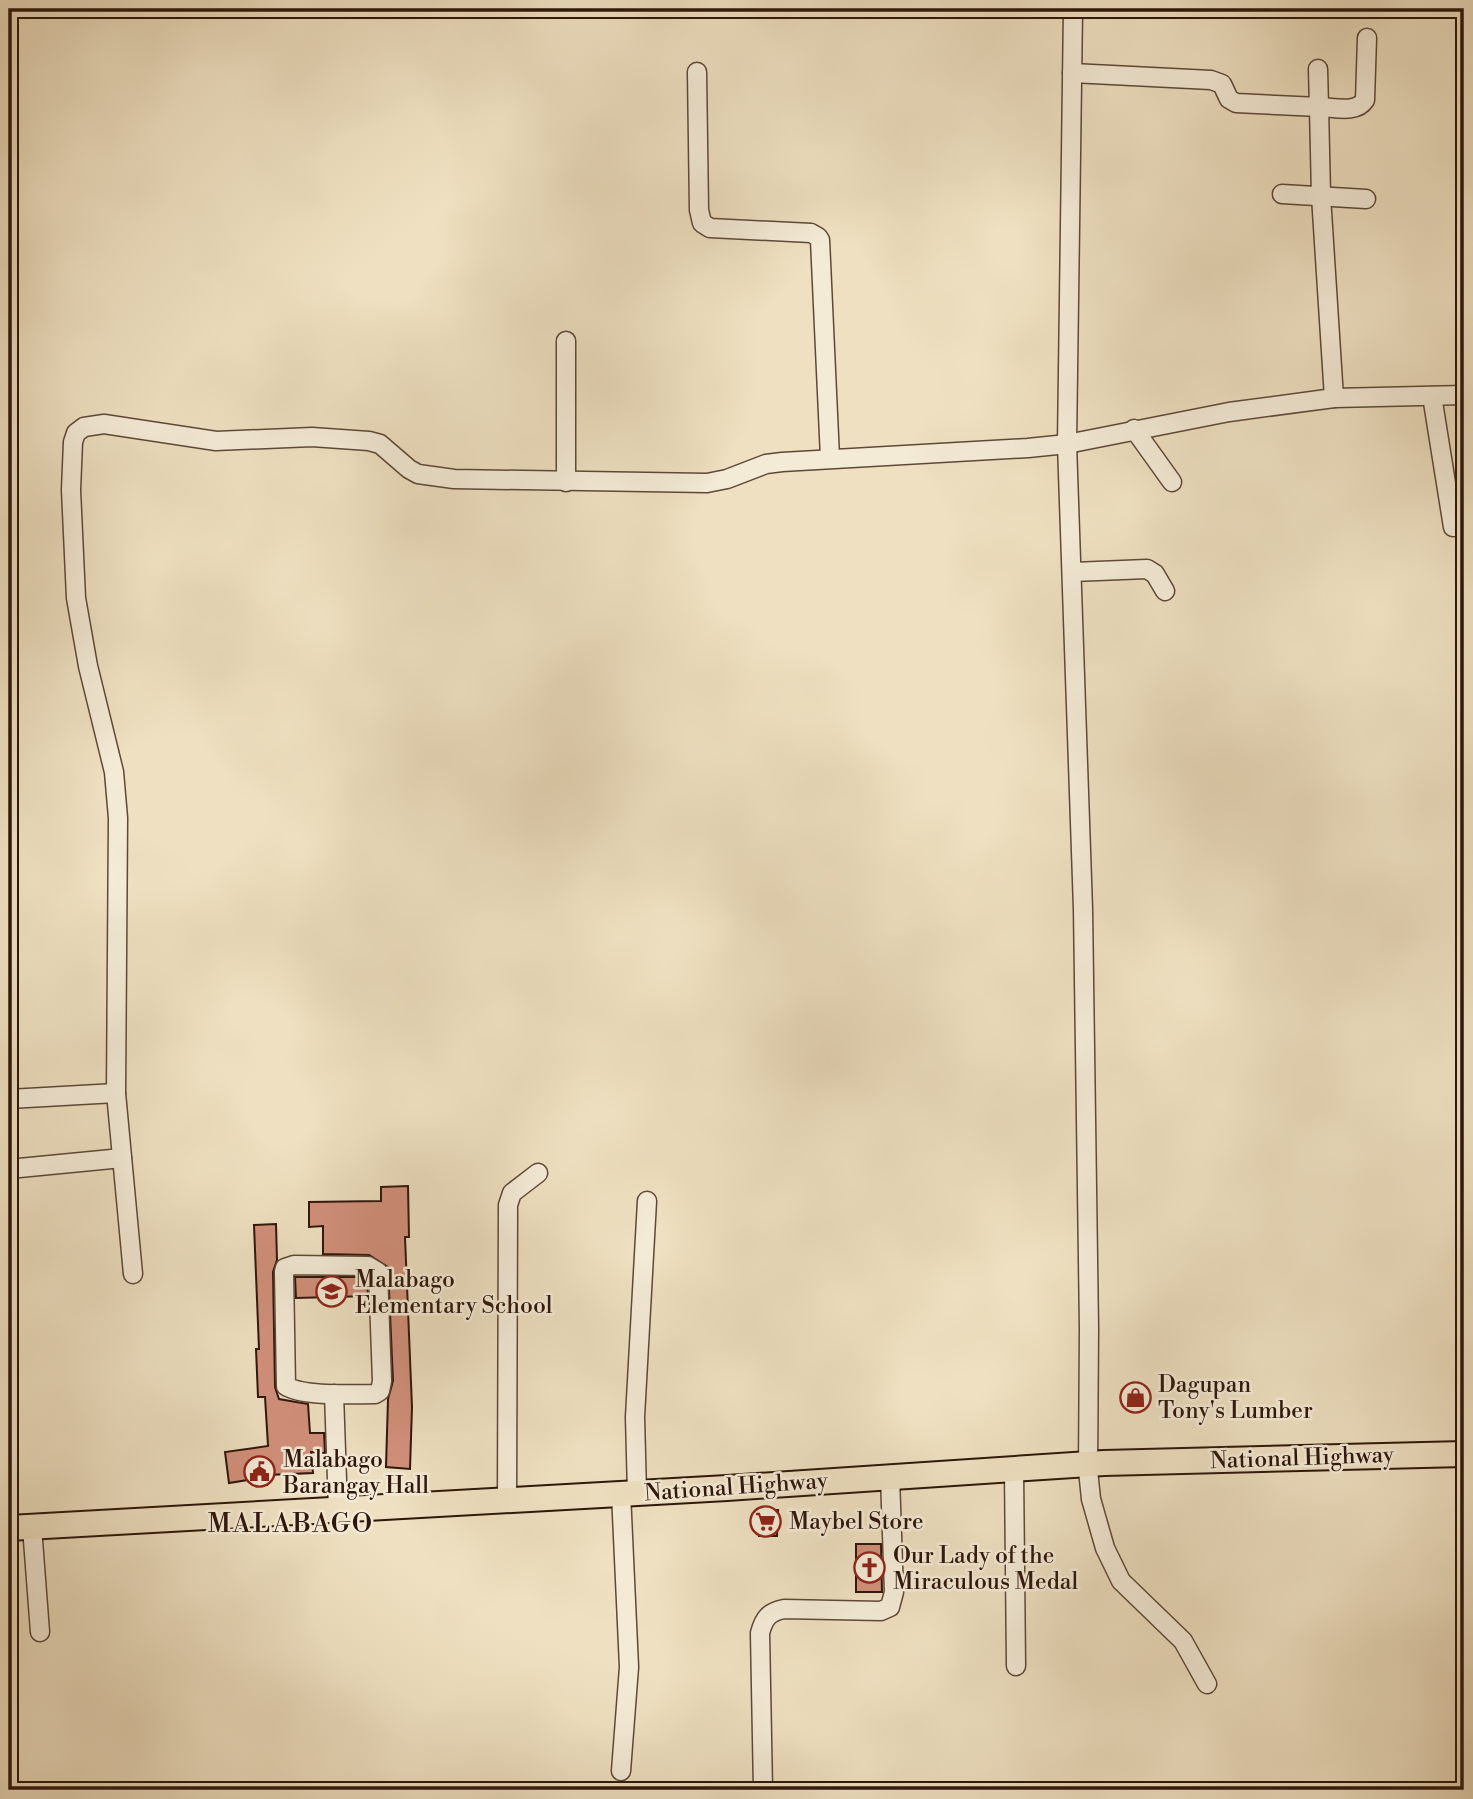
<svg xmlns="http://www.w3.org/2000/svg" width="1473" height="1799" viewBox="0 0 1473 1799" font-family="'Libre Bodoni',serif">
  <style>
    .building { fill: #d2907b; stroke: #2e160b; stroke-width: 2 }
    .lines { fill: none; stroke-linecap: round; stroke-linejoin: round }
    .minor-casing { stroke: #5e4838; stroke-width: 21 }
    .highway-casing { stroke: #2e160b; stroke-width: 28 }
    .minor { stroke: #f4ebd7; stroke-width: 18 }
    .highway { stroke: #eee0c1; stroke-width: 24 }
    .labels { text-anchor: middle; stroke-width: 5; stroke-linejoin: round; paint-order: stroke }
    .poi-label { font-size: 23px; fill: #2e160b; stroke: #f4ebd7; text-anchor: start }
    .street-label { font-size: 23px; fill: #2e160b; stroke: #f4ebd7 }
    .quarter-label { font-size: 26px; letter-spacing: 2px; fill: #2e160b; stroke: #f4ebd7 }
  </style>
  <rect width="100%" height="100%" fill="#eee0c1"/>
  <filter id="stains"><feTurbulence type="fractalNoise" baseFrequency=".00286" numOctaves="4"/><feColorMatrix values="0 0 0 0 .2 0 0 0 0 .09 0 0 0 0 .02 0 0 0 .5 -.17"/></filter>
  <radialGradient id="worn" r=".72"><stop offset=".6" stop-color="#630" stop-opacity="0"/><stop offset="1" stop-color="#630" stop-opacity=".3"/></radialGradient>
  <!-- building -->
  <g class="building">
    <polygon points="408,1186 409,1237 405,1237 412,1407 410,1469 386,1467 388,1399 393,1381 388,1267 369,1255 323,1254 323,1226 309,1227 309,1202 381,1201 381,1187"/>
    <polygon points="276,1224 277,1260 273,1272 275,1387 279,1399 308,1404 310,1433 324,1433 325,1453 311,1452 313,1473 267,1475 267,1485 254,1485 254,1479 229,1483 225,1452 268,1446 265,1397 258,1397 256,1349 259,1349 254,1225"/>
    <polygon points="295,1277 365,1277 367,1279 368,1296 296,1298"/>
    <polygon points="759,1510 778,1510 777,1536 759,1536"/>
    <polygon points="856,1544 881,1544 882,1592 856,1592"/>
  </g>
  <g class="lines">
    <defs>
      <g id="minor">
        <polyline points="1073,9 1067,444 1083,909 1089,1329 1088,1470 1091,1499 1105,1548 1121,1581 1183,1641 1207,1684"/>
        <polyline points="697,72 699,210 702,223 710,228 811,233 818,237 820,240 830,458"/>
        <polyline points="1072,73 1211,80 1222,84 1229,99 1236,103 1319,107 1318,69"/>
        <polyline points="1282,194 1366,199"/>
        <polyline points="566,341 566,482"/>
        <polyline points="1432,396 1453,527"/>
        <path d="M1334 398 1321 196 1319 107C1334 107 1356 114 1365 100L1367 38"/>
        <polyline points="1134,429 1172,482"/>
        <polyline points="1073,572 1147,569 1155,574 1165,591"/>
        <polyline points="9,1099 116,1093"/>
        <polyline points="9,1169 122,1158"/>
        <path d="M294 1265 368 1266 378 1272 382 1381 380 1391 375 1394C354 1394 304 1397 286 1386L284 1272 285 1268Z"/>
        <polyline points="133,1274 116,1093 118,818 114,772 88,666 76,598 71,490 73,442 76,433 84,427 104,424 216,441 312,437 369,441 380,444 409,469 418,474 454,479 707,483 727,479 766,464 782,462 1028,448 1067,444 1229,412 1334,398 1464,395"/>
        <polyline points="334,1394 338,1509"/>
        <polyline points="1014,1470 1016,1666"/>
        <polyline points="621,1493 629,1667 621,1771"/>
        <polyline points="637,1493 635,1417 647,1201"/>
        <polyline points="507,1501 508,1205 512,1193 538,1173"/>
        <polyline points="32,1527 40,1632"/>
        <path d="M763 1790 760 1633C764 1618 769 1612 784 1609L881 1611 890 1607 894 1592 890 1477"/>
      </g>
      <polyline id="highway" points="9,1528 727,1488 1104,1463 1464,1454"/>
    </defs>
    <!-- minor casing -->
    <use href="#minor" class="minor-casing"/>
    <!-- highway casing -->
    <use href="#highway" class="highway-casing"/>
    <!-- minor -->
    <use href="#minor" class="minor"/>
    <!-- highway -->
    <use href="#highway" class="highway"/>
  </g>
  <!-- icons -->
  <defs>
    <symbol id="school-ring" viewBox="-11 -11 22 22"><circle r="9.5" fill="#f4ebd7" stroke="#8f2418" stroke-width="1.5"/><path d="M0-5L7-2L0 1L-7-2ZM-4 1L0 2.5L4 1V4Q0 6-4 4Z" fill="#8f2418"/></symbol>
    <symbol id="shop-ring" viewBox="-11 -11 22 22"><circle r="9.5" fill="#f4ebd7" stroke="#8f2418" stroke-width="1.5"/><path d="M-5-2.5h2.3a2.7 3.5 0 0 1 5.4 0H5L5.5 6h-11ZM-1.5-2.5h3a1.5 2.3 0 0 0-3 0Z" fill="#8f2418"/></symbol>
    <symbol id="civic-ring" viewBox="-11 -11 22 22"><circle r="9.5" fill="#f4ebd7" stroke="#8f2418" stroke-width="1.5"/><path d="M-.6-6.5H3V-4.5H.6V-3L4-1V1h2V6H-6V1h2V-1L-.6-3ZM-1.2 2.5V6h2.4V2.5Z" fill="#8f2418"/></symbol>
    <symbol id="supermarket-ring" viewBox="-11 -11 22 22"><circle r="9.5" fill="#f4ebd7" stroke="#8f2418" stroke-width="1.5"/><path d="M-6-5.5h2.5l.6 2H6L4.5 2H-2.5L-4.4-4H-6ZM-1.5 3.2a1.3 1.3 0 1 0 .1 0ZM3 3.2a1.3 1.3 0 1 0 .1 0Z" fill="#8f2418"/></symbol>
    <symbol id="church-ring" viewBox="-11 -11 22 22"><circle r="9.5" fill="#f4ebd7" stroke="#8f2418" stroke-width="1.5"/><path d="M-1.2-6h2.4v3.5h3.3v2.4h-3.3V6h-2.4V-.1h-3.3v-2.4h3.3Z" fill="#8f2418"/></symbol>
  </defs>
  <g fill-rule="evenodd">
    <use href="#school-ring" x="314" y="1274" width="35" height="35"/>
    <use href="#shop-ring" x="1118" y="1380" width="35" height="35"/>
    <use href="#civic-ring" x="242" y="1454" width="35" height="35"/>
    <use href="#supermarket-ring" x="748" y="1504" width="35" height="35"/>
    <use href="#church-ring" x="852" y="1550" width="35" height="35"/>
  </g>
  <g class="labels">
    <!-- poi labels -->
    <g class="poi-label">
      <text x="355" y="1287">Malabago<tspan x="355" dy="26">Elementary School</tspan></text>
      <text x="1158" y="1392">Dagupan<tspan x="1158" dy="26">Tony's Lumber</tspan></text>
      <text x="283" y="1467">Malabago<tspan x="283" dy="26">Barangay Hall</tspan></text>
      <text x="789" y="1529">Maybel Store</text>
      <text x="893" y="1563">Our Lady of the<tspan x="893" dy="26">Miraculous Medal</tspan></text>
    </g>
    <!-- street labels -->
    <g class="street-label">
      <text transform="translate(1302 1457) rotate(-2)" y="8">National Highway</text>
      <text transform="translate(736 1486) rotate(-4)" y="8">National Highway</text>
    </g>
    <!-- quarter labels -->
    <g class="quarter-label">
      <text x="291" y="1532">MALABAGO</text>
    </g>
  </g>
  <!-- margin -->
  <rect width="1473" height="1799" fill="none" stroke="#eee0c1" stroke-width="35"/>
  <rect x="10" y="10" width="1452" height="1778" fill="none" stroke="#2e160b" stroke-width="3.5"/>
  <rect x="18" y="18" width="1438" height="1764" fill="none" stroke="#2e160b" stroke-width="2"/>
  <rect width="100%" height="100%" filter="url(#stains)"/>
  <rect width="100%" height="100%" fill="url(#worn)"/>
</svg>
